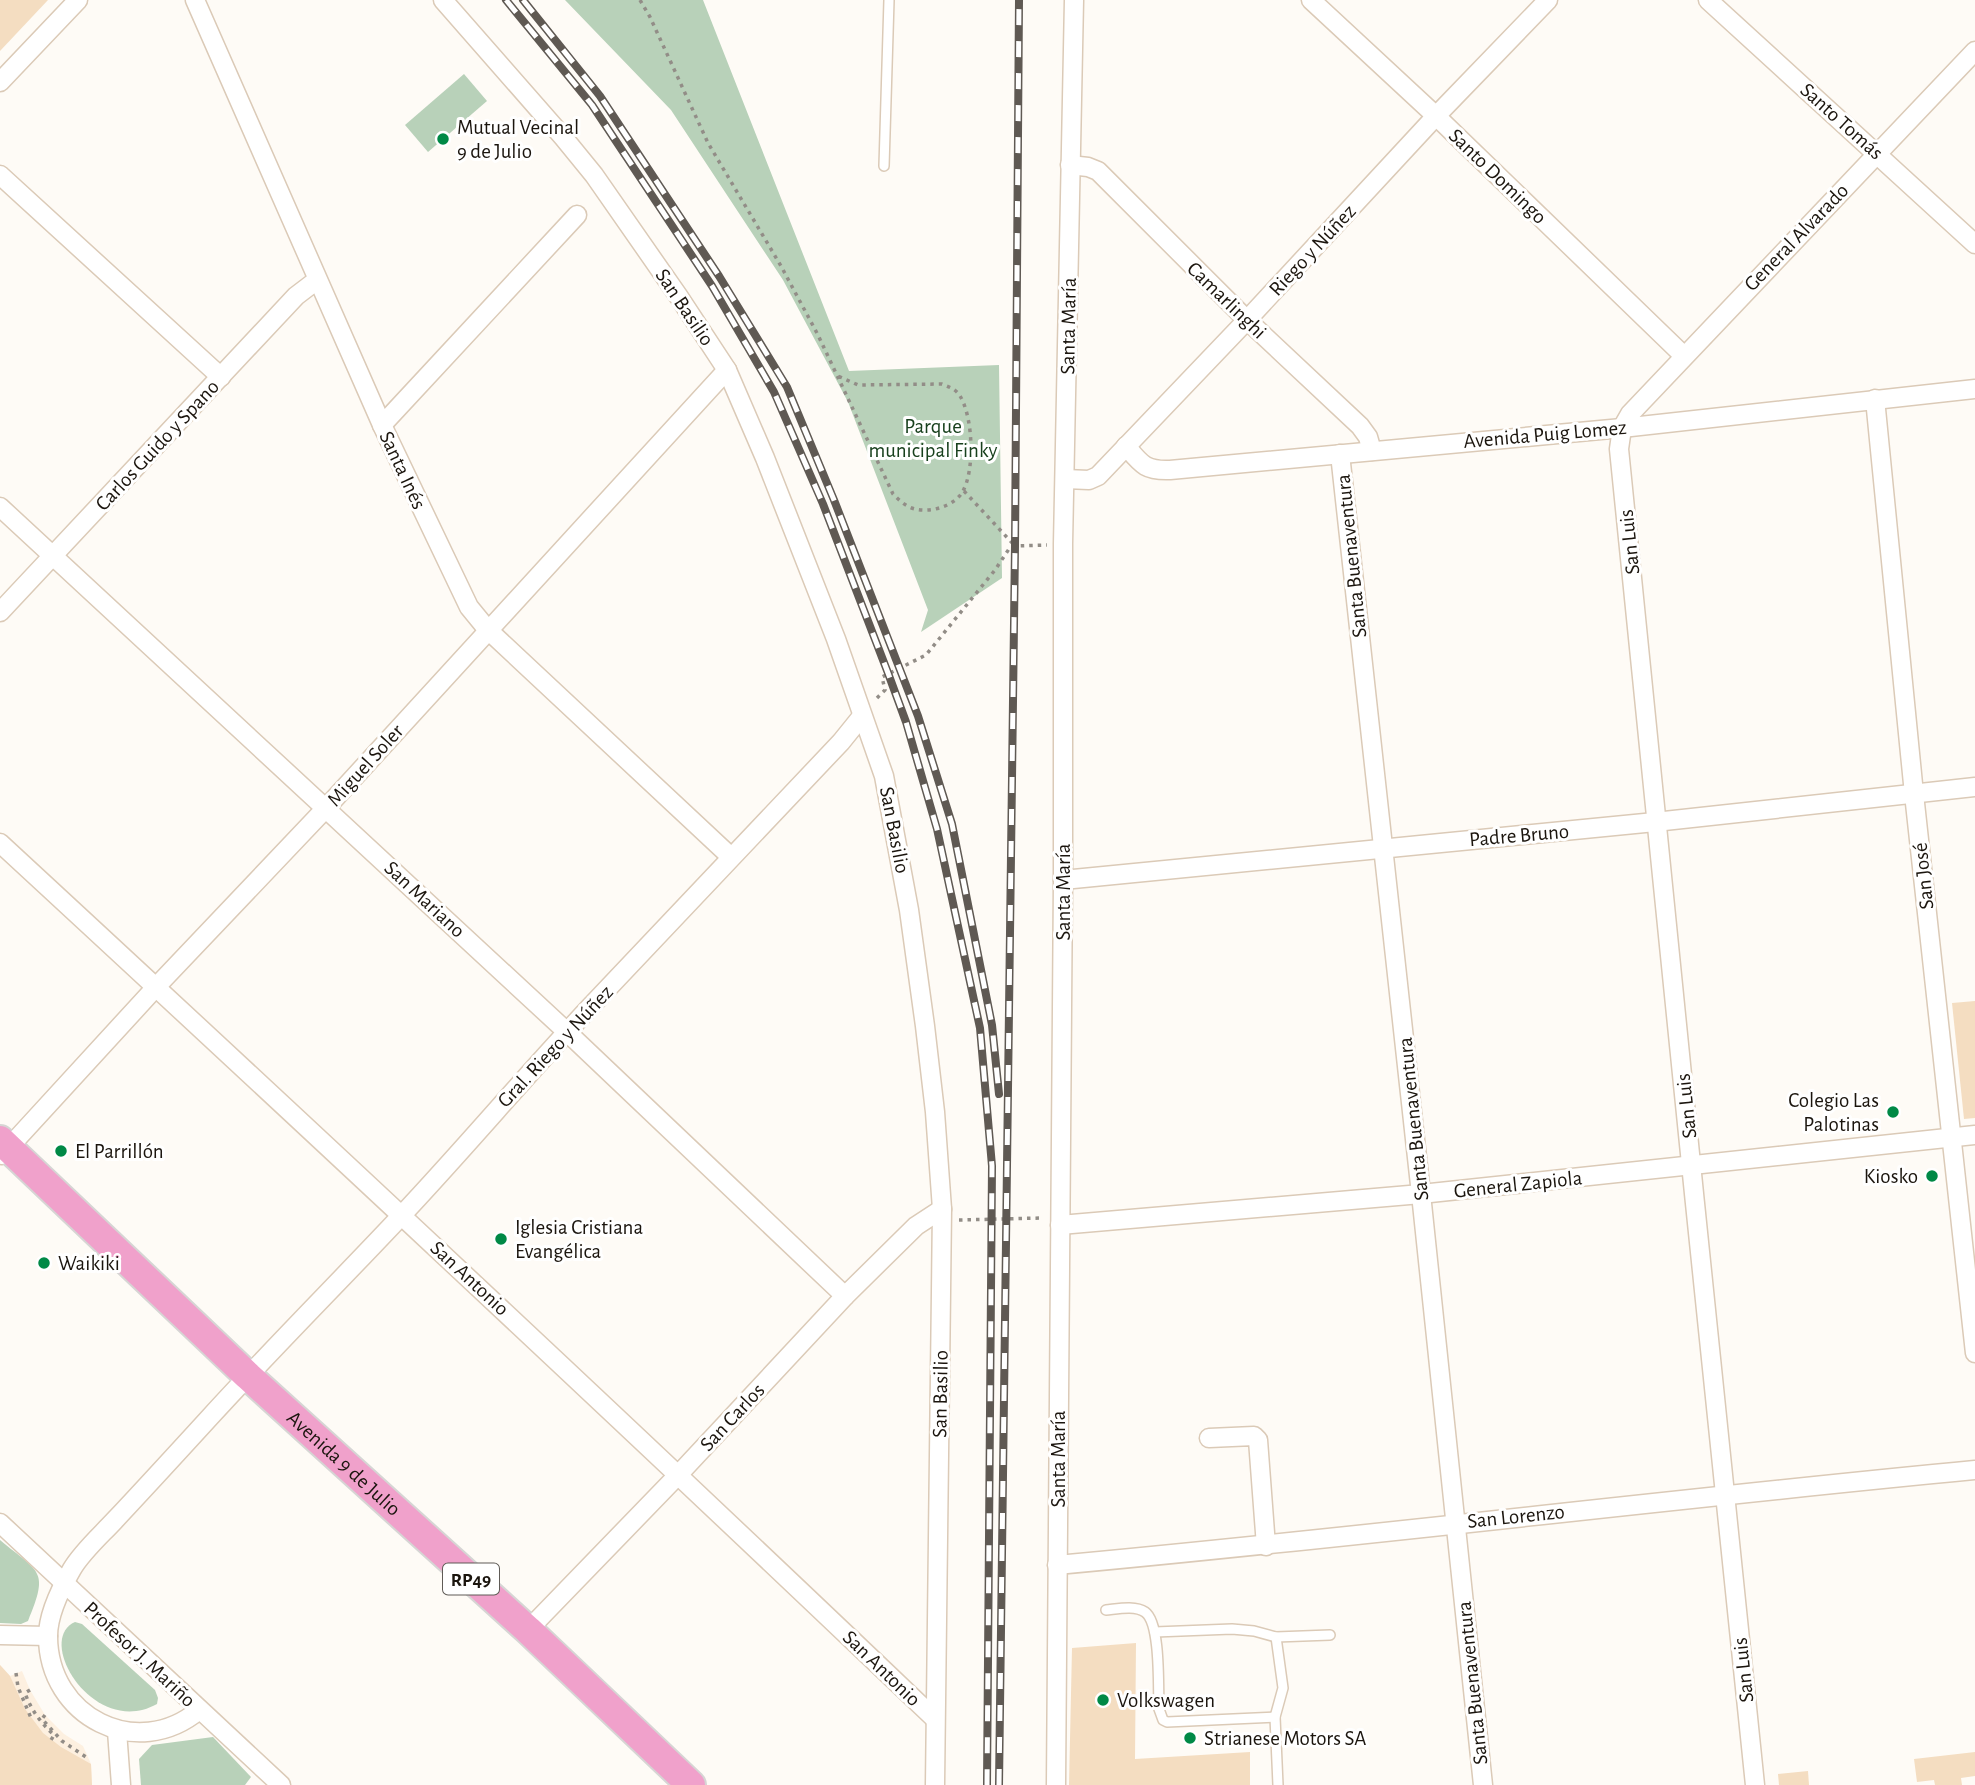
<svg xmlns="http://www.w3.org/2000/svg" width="1975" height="1785" viewBox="0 0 1975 1785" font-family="'Alegreya Sans',sans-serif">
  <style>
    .built { fill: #fdf0e0 }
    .green { fill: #b8d1b9 }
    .building { fill: #f4ddc1 }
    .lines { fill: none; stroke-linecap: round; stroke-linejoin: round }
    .lane-casing { stroke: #dbcab7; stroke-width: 12 }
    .street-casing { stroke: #dbcab7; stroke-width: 21 }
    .primary-casing { stroke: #d6d5d4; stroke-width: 32 }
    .path { stroke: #928d87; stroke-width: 3.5; stroke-dasharray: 3.5 5; stroke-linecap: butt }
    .lane { stroke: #fff; stroke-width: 9 }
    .street { stroke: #fff; stroke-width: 18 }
    .primary { stroke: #f0a1cb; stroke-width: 28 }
    .rail-casing { stroke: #5f5953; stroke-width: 8 }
    .rail { stroke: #fff; stroke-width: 5; stroke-dasharray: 16; stroke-linecap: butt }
    .poi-dot { fill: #008946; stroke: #fff; stroke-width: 2.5 }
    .labels { text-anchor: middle; stroke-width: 6; stroke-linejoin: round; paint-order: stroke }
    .shield { fill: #fff; stroke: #5f5b56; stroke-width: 2 }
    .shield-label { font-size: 19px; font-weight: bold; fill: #1b150e }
    .street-label { font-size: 21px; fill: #1b150e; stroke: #fff }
    .poi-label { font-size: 21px; fill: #1b150e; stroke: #fff; text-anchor: start }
    .park-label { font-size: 21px; fill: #18401d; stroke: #fff }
  </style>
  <rect width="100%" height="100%" fill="#fefbf6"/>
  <!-- built -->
  <polygon class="built" points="0,1665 10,1676 22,1671 30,1690 45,1715 64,1734 83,1746 91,1764 92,1785 0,1785"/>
  <!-- green -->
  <g class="green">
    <polygon points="565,0 703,0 849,371 999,365 1002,578 921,632 928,610 848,402 783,280 671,110"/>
    <polygon points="464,74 487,101 428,152 405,125"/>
    <path d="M0 1540C39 1573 50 1569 28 1621L21 1624 0 1623Z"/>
    <path d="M75 1622 82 1624 155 1690 158 1698 157 1704C94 1739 34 1640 75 1622Z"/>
    <polygon points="213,1737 251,1777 245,1785 141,1785 139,1759 152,1745"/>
  </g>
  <!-- building -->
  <g class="building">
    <polygon points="0,0 48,0 0,51"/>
    <polygon points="1975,1001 1975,1118 1964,1119 1952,1003"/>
    <polygon points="1136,1643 1135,1759 1250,1752 1250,1785 1069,1785 1072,1648"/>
    <polygon points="0,1665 10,1676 25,1709 43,1733 61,1747 91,1764 92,1785 0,1785"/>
    <polygon points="1975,1752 1975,1776 1961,1778 1962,1785 1935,1785 1934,1780 1917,1782 1914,1759"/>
    <polygon points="1808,1771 1809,1785 1779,1785 1778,1774"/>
  </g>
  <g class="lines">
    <defs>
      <g id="lane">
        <polyline points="884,166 889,0"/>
        <path d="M1106 1610C1117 1609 1135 1605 1145 1612 1161 1623 1158 1689 1159 1709L1163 1720 1167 1722 1275 1717"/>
        <polyline points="1155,1632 1232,1629 1254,1631 1276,1637 1330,1635"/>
        <polyline points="1276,1637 1283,1688 1275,1717 1278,1785"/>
      </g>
      <g id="street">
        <polyline points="195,0 382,425 469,607 487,629 731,857"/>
        <polyline points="443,0 563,137 594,175 679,297 727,370 765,458 836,639 884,776 909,910 925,1026 935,1112 942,1209 935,1785"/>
        <polyline points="1311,0 1436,116 1683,355"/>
        <polyline points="1708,0 1975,244"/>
        <polyline points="0,82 78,0"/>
        <polyline points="1070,165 1088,167 1098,171 1247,320 1360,426 1368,437 1372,451"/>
        <polyline points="0,175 221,377"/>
        <polyline points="1875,399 1914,794 1975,1353"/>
        <polyline points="382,425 577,215"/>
        <path d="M1126 446C1141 464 1145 471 1170 470L1622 428 1975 389"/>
        <polyline points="1340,454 1421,1194 1483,1785"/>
        <polyline points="1065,479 1089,480 1098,476 1247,320 1436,116 1548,0"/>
        <polyline points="0,507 567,1032 845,1296"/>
        <polyline points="0,612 296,296 317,280"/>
        <path d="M0 843C314 1133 626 1424 935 1719"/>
        <polyline points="1063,880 1655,822 1975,787"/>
        <polyline points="2,1155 156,987 326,808 727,370"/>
        <polyline points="1060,1225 1421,1194 1975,1135"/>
        <polyline points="1209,1438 1254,1436 1258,1440 1266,1546"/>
        <polyline points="0,1523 281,1785"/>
        <path d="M1057 1565C1364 1537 1669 1499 1975 1470"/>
        <polyline points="528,1630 679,1474 845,1296 916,1226 942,1209"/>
        <polyline points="0,1635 48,1636"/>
        <path d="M199 1710C137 1762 48 1717 48 1636 48 1614 61 1588 72 1569 82 1552 100 1536 114 1521 146 1487 178 1452 210 1417 272 1349 338 1283 401 1216 466 1147 527 1074 592 1005 675 917 758 829 841 742L862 716"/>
        <polyline points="117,1731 121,1785"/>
        <polyline points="1056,1785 1063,880 1063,544 1074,0"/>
        <path d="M1755 1785C1708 1340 1664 894 1619 449L1622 428 1630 414 1975 51"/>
      </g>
      <g id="primary">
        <path id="s1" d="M0 1140 248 1376 528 1630 691 1785"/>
      </g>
    </defs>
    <!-- lane casing -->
    <use href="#lane" class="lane-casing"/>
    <!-- street casing -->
    <use href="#street" class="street-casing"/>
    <!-- primary casing -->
    <use href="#primary" class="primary-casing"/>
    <!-- path -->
    <g class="path">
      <path d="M640 0 650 17 708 143 781 266 818 335 893 494C899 500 906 507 915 509 931 513 955 506 963 491 975 469 973 417 960 396 956 389 949 387 942 384L858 385 838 376"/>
      <polyline points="964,491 1015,546"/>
      <polyline points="877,698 885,690 882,677 926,655 995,570 1009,549 1015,546 1047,545"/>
      <polyline points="959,1220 1042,1218"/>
      <polyline points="16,1673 18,1687 31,1718"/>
      <path d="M30 1690 25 1693C31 1710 41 1723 54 1735L51 1740"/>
      <polyline points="45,1715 42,1719 62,1741 89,1759"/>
    </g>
    <!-- lane -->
    <use href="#lane" class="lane"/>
    <!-- street -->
    <use href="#street" class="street"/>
    <!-- primary -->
    <use href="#primary" class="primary"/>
    <defs>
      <g id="rail">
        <polyline points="506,0 592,105 712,286 774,392 823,504 888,673 906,722 937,829 980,1028 992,1166 987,1785"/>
        <polyline points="523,0 600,96 719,276 787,387 834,500 918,716 952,824 992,1025 999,1094"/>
        <polyline points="999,1785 1015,546 1019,0"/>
      </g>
    </defs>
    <!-- rail casing -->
    <use href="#rail" class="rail-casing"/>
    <!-- rail -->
    <use href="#rail" class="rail"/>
  </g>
  <!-- markers -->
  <g class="poi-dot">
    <circle cx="443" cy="139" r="7"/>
    <circle cx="1893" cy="1112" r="7"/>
    <circle cx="61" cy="1151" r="7"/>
    <circle cx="1932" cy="1176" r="7"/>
    <circle cx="501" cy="1239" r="7"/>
    <circle cx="44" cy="1263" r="7"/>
    <circle cx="1103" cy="1700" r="7"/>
    <circle cx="1190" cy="1738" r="7"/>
  </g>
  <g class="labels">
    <!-- shield labels -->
    <rect class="shield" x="443" y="1563.5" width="56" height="31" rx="5"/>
    <g class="shield-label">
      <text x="471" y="1586">RP49</text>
    </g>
    <!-- street labels -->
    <g class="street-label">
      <text transform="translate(1842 121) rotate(42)" y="7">Santo Tomás</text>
      <text transform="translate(1498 176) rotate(44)" y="7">Santo Domingo</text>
      <text transform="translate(1796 237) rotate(-46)" y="7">General Alvarado</text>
      <text transform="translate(1312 250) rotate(-47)" y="7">Riego y Núñez</text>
      <text transform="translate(1227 300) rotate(44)" y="7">Camarlinghi</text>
      <text transform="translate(685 307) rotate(56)" y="7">San Basilio</text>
      <text transform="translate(1068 326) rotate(-89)" y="7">Santa María</text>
      <text transform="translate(1545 434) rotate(-5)" y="7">Avenida Puig Lomez</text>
      <text transform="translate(157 445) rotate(-47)" y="7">Carlos Guido y Spano</text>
      <text transform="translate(403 470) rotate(65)" y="7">Santa Inés</text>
      <text transform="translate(1629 542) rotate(-96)" y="7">San Luis</text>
      <text transform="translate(1351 556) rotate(-96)" y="7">Santa Buenaventura</text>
      <text transform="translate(365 765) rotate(-48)" y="7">Miguel Soler</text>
      <text transform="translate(895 830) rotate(79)" y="7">San Basilio</text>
      <text transform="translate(1519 835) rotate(-5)" y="7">Padre Bruno</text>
      <text transform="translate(1923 876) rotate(-96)" y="7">San José</text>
      <text transform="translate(1063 892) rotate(-90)" y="7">Santa María</text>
      <text transform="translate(425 899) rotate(43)" y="7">San Mariano</text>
      <text transform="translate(555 1046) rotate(-47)" y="7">Gral. Riego y Núñez</text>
      <text transform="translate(1686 1106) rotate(-96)" y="7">San Luis</text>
      <text transform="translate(1413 1119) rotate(-96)" y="7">Santa Buenaventura</text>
      <text transform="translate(1518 1184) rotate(-6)" y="7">General Zapiola</text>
      <text transform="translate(470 1278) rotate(43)" y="7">San Antonio</text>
      <text transform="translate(940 1394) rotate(-89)" y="7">San Basilio</text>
      <text transform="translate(732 1417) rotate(-47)" y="7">San Carlos</text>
      <text transform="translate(1058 1459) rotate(-90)" y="7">Santa María</text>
      <text dy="7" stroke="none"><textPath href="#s1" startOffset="472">Avenida 9 de Julio</textPath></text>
      <text transform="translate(1516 1516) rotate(-6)" y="7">San Lorenzo</text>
      <text transform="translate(140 1654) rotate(43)" y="7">Profesor J. Mariño</text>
      <text transform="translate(882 1668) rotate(44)" y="7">San Antonio</text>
      <text transform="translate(1743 1670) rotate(-96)" y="7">San Luis</text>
      <text transform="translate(1472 1683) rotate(-96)" y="7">Santa Buenaventura</text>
    </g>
    <!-- poi labels -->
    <g class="poi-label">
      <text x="457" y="134">Mutual Vecinal<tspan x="457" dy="24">9 de Julio</tspan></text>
      <text x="1879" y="1107" text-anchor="end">Colegio Las<tspan x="1879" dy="24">Palotinas</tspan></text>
      <text x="75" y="1158">El Parrillón</text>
      <text x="1918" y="1183" text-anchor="end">Kiosko</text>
      <text x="515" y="1234">Iglesia Cristiana<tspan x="515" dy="24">Evangélica</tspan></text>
      <text x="58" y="1270">Waikiki</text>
      <text x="1117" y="1707">Volkswagen</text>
      <text x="1204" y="1745">Strianese Motors SA</text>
    </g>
    <!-- park labels -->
    <g class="park-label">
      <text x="933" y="433">Parque<tspan x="933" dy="24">municipal Finky</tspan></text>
    </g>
  </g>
</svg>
